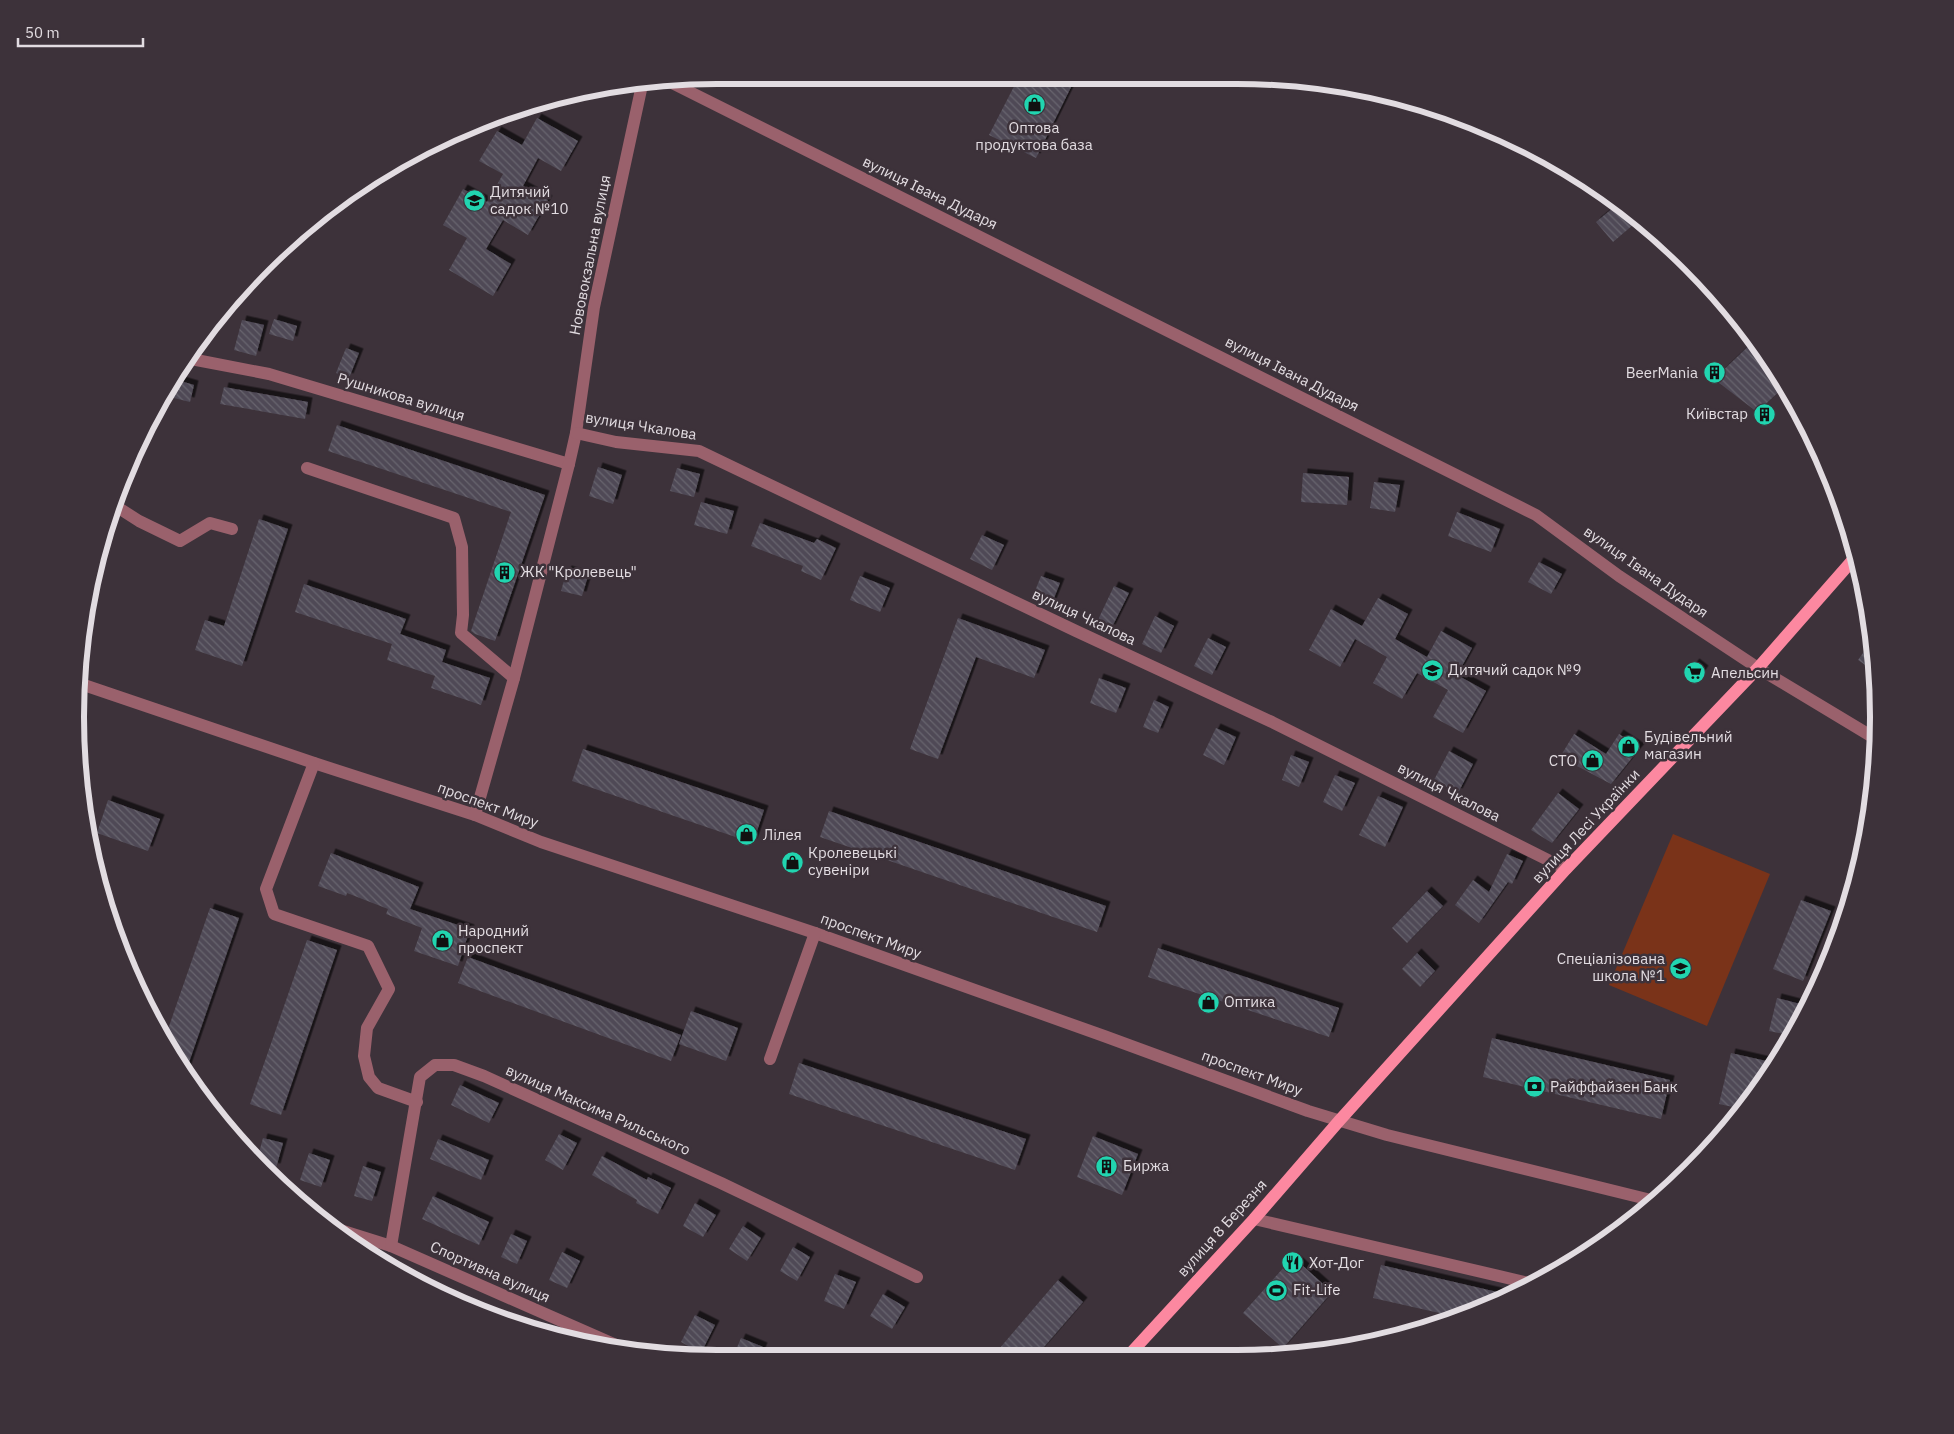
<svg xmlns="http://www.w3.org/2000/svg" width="1954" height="1434" viewBox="0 0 1954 1434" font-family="'IBM Plex Sans',sans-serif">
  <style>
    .grass { fill: #7a3319 }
    .building { fill: url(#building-back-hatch); filter: url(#shadow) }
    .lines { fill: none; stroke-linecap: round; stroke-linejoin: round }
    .minor { stroke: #9a616c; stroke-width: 12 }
    .major { stroke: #fc88a0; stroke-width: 12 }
    .labels { text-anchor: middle; stroke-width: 5; stroke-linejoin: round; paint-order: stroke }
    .poi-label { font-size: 15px; fill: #e2dce1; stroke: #3d323a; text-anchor: start }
    .street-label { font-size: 15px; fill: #e2dce1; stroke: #3d323a }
    .rim { fill: none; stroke: #e2dce1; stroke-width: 6 }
  </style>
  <defs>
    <pattern id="building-back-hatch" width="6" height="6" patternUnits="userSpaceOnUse" patternTransform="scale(1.25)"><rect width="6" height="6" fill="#4f4a56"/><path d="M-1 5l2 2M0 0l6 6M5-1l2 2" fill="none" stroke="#68646e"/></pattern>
    <filter id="shadow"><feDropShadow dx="4.5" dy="-4.5" stdDeviation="0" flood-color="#0009"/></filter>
  </defs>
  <rect width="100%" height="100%" fill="#3d323a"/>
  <!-- grass -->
  <polygon class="grass" points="1673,834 1770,874 1707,1026 1609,985"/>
  <!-- building -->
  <g class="building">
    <polygon points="1020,75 1077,75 1036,158 989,135"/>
    <polygon points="537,118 578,141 561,171 538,158 523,186 548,200 528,235 503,220 486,249 511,264 493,296 449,270 467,238 443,225 463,189 487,202 503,174 479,161 497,131 522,145"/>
    <polygon points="1619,203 1640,219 1613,242 1596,222"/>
    <polygon points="274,319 297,326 293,341 269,334"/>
    <polygon points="242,320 264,325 256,356 234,350"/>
    <polygon points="1755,340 1784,387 1757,412 1714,379"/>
    <polygon points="346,348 359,353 349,378 336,373"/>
    <polygon points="177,380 194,385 190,402 166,396"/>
    <polygon points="224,387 308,402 305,419 220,404"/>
    <polygon points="337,425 545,495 495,641 475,634 471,631 511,512 328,451"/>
    <polygon points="598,467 622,475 613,504 589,496"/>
    <polygon points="677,468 700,474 694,497 670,491"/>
    <polygon points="1303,473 1349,477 1347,505 1301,502"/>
    <polygon points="1374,482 1400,485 1395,512 1370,508"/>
    <polygon points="701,502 734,511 727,534 694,525"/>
    <polygon points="1457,512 1500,529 1491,552 1448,536"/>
    <polygon points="259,519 288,529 242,666 195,650 205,620 224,626"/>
    <polygon points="760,523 814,543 817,539 836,548 821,580 801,571 803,566 751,546"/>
    <polygon points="982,535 1004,545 992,570 970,559"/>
    <polygon points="1539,562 1562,574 1551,594 1528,582"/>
    <polygon points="567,570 588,576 582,596 561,591"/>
    <polygon points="860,576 890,588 880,612 850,600"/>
    <polygon points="1041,576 1060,583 1052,603 1033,596"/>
    <polygon points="304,584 406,619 400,634 446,650 442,662 490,678 481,705 431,688 435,676 387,660 392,644 295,612"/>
    <polygon points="1114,586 1129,593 1111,629 1097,622"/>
    <polygon points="1378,598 1408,614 1395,639 1427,657 1441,631 1472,648 1457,675 1486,691 1463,733 1433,717 1448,690 1417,673 1402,699 1373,683 1387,657 1355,639 1340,667 1309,650 1331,609 1362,626"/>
    <polygon points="1155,616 1174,626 1161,653 1142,644"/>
    <polygon points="958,618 1045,650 1034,678 976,657 938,759 910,749"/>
    <polygon points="1208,638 1226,647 1212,675 1194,666"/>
    <polygon points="1872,640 1874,653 1878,674 1858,660"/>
    <polygon points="1695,663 1704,670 1695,684 1685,675"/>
    <polygon points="1099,678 1126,688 1116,713 1090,703"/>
    <polygon points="1154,700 1169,707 1158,733 1143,727"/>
    <polygon points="1216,728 1236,737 1224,765 1203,755"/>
    <polygon points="1574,734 1606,754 1619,734 1640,748 1611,784 1560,757"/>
    <polygon points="583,749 764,810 753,843 572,781"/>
    <polygon points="1449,751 1473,764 1458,793 1434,780"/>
    <polygon points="1291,755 1309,762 1299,787 1282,780"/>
    <polygon points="1335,775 1355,783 1342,811 1323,802"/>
    <polygon points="1558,793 1579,809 1552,843 1531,830"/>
    <polygon points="1378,796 1403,807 1385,847 1359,835"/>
    <polygon points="108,800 160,819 148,851 97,833"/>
    <polygon points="829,811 1106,906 1097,932 820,837"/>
    <polygon points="331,853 419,887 410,909 470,929 458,966 414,951 422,928 386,914 388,909 347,893 346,896 318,886"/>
    <polygon points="1507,854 1523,861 1512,884 1508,882 1479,923 1455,905 1473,880 1489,892"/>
    <polygon points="1427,891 1443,906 1407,943 1392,928"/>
    <polygon points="1801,900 1831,911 1803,981 1773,969"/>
    <polygon points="210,908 239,918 186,1071 166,1035"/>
    <polygon points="307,940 337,950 281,1115 250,1104"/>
    <polygon points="1158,948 1339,1008 1329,1037 1148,977"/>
    <polygon points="1417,953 1435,971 1420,987 1402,969"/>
    <polygon points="468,957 681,1035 671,1061 458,983"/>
    <polygon points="1777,998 1808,1006 1794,1036 1769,1031"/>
    <polygon points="691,1011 738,1028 726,1061 679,1044"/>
    <polygon points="1492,1038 1670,1080 1661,1119 1483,1077"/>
    <polygon points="1731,1053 1775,1063 1742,1109 1719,1104"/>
    <polygon points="799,1063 1026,1139 1015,1170 789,1094"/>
    <polygon points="460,1085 499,1103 489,1123 451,1105"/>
    <polygon points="559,1134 577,1143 563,1170 545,1160"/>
    <polygon points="1093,1136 1138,1154 1122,1195 1077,1177"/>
    <polygon points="263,1138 283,1143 276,1168 260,1164 257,1160"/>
    <polygon points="438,1139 489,1160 481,1180 430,1159"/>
    <polygon points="309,1153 330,1160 321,1187 300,1180"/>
    <polygon points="602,1156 647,1180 648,1177 671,1188 658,1214 636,1203 637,1200 592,1175"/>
    <polygon points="363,1166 381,1172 372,1201 354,1196"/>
    <polygon points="433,1196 489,1222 479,1245 422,1219"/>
    <polygon points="695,1203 716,1215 703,1237 683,1226"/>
    <polygon points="743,1226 761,1238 747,1261 729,1249"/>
    <polygon points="511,1234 527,1241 517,1264 501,1257"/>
    <polygon points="793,1247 810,1257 797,1281 780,1271"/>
    <polygon points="562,1252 580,1261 567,1288 549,1280"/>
    <polygon points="1293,1257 1332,1292 1283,1348 1243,1313"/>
    <polygon points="1381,1265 1510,1295 1483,1310 1457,1317 1373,1298"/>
    <polygon points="835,1274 856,1282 844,1309 824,1301"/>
    <polygon points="1058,1280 1083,1302 1037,1355 993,1356"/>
    <polygon points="883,1294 905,1307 892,1329 870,1316"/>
    <polygon points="695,1315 715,1325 701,1353 681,1342"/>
    <polygon points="741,1338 763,1347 759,1357 733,1357"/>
  </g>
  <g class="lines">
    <!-- minor -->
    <g class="minor">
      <polyline points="668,81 1536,515 1619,576 1758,668 1876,739"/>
      <polyline points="191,359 269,374 569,464 576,433 594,307 642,85"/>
      <polyline points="576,433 616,442 699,451 1076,631 1272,722 1566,869"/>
      <polyline points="307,468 454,518 462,547 463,615 461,633 514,678"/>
      <polyline points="114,505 139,521 180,541 210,523 232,529"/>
      <polyline points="81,684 314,763 475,815 541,842 815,933 1104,1036 1308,1111 1387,1135 1655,1201"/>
      <polyline points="314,763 266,889 274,914 368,946 389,989 367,1028 364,1056 369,1077 378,1088 417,1102"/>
      <polyline points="475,815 514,678 569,464"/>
      <polyline points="770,1059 815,933"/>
      <polyline points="1254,1219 1529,1283"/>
      <polyline points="340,1230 391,1246 625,1349"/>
      <polyline points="391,1246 420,1077 435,1065 454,1065 484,1076 721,1183 917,1277"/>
    </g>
    <!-- major -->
    <polyline class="major" points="1129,1355 1254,1219 1339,1121 1566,869 1758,668 1858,554"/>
  </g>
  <!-- icons -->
  <defs>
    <symbol id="shop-disc" viewBox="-11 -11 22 22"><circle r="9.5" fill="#21d5b0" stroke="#3d323a"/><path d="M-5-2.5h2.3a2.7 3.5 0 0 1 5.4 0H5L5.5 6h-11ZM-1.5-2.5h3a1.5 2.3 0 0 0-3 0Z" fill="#111"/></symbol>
    <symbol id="school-disc" viewBox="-11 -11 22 22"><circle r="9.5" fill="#21d5b0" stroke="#3d323a"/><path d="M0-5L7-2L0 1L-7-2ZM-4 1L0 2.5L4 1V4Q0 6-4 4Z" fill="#111"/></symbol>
    <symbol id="building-disc" viewBox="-11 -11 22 22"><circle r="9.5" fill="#21d5b0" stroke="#3d323a"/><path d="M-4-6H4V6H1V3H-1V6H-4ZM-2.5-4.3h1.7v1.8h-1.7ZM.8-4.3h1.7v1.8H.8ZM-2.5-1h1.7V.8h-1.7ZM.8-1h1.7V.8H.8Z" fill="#111"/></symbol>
    <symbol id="supermarket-disc" viewBox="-11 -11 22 22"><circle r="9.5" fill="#21d5b0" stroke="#3d323a"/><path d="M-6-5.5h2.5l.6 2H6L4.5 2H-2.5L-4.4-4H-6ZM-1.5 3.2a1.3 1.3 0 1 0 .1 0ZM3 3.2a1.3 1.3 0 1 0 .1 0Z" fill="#111"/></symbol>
    <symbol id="bank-disc" viewBox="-11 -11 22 22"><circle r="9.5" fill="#21d5b0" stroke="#3d323a"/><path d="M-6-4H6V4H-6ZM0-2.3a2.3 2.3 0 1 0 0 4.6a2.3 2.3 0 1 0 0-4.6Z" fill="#111"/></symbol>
    <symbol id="restaurant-disc" viewBox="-11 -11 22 22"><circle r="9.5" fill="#21d5b0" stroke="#3d323a"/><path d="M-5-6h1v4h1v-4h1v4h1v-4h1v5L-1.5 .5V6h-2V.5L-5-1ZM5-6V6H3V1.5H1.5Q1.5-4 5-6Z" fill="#111"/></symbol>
    <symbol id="stadium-disc" viewBox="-11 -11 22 22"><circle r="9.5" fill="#21d5b0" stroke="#3d323a"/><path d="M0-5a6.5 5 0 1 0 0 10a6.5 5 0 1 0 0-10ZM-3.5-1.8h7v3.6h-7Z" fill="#111"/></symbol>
  </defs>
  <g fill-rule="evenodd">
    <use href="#shop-disc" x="1022" y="92" width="25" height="25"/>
    <use href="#school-disc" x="462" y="188" width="25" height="25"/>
    <use href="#building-disc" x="1702" y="360" width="25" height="25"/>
    <use href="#building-disc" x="1752" y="402" width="25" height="25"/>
    <use href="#building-disc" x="492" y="560" width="25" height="25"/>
    <use href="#school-disc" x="1420" y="658" width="25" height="25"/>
    <use href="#supermarket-disc" x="1682" y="660" width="25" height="25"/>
    <use href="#shop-disc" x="1616" y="734" width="25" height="25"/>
    <use href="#shop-disc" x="1580" y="748" width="25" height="25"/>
    <use href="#shop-disc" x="734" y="822" width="25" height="25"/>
    <use href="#shop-disc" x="780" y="850" width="25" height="25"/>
    <use href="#shop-disc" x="430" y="928" width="25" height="25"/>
    <use href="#school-disc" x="1668" y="956" width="25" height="25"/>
    <use href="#shop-disc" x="1196" y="990" width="25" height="25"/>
    <use href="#bank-disc" x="1522" y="1074" width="25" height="25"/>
    <use href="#building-disc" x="1094" y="1154" width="25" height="25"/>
    <use href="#restaurant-disc" x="1280" y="1250" width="25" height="25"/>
    <use href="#stadium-disc" x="1264" y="1278" width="25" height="25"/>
  </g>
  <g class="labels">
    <!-- poi labels -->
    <g class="poi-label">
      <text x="1034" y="133" text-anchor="middle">Оптова<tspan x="1034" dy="17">продуктова база</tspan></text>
      <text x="490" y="197">Дитячий<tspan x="490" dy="17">садок №10</tspan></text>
      <text x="1698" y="378" text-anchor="end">BeerMania</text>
      <text x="1748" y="419" text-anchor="end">Київстар</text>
      <text x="520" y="577">ЖК "Кролевець"</text>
      <text x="1448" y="675">Дитячий садок №9</text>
      <text x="1711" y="678">Апельсин</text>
      <text x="1644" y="742">Будівельний<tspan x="1644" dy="17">магазин</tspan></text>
      <text x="1577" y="766" text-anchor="end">СТО</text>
      <text x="763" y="840">Лілея</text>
      <text x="808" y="858">Кролевецькі<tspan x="808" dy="17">сувеніри</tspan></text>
      <text x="458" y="936">Народний<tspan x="458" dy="17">проспект</tspan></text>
      <text x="1665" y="964" text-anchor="end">Спеціалізована<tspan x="1665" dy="17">школа №1</tspan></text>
      <text x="1224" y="1007">Оптика</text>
      <text x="1550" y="1092">Райффайзен Банк</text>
      <text x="1123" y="1171">Биржа</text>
      <text x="1309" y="1268">Хот-Дог</text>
      <text x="1293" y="1295">Fit-Life</text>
    </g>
    <!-- street labels -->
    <g class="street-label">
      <text transform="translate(930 193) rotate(26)" y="5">вулиця Івана Дударя</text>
      <text transform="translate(590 255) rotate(-79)" y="5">Нововокзальна вулиця</text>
      <text transform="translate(1292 374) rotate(27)" y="5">вулиця Івана Дударя</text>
      <text transform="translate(401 397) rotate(17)" y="5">Рушникова вулиця</text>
      <text transform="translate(641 426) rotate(9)" y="5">вулиця Чкалова</text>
      <text transform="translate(1646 572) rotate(35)" y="5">вулиця Івана Дударя</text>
      <text transform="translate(1084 617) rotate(25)" y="5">вулиця Чкалова</text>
      <text transform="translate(1449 792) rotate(27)" y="5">вулиця Чкалова</text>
      <text transform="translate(488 805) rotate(20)" y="5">проспект Миру</text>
      <text transform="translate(1586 826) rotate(-47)" y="5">вулиця Лесі Українки</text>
      <text transform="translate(871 936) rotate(20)" y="5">проспект Миру</text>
      <text transform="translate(1252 1073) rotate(20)" y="5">проспект Миру</text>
      <text transform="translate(598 1110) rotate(24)" y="5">вулиця Максима Рильського</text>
      <text transform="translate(1222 1228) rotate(-48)" y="5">вулиця 8 Березня</text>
      <text transform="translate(490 1272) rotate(24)" y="5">Спортивна вулиця</text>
    </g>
  </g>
  <!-- crop -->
  <path d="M0 0H1954V1434H0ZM717 84H1237A633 633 0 0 1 1870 717V717A633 633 0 0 1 1237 1350H717A633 633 0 0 1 84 717V717A633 633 0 0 1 717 84Z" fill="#3d323a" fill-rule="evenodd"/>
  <path class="rim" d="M717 84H1237A633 633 0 0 1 1870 717V717A633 633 0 0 1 1237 1350H717A633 633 0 0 1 84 717V717A633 633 0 0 1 717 84Z"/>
  <!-- scale -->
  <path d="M18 38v8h125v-8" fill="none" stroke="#e2dce1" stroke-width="2.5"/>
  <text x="25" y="38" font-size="15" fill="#e2dce1" stroke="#3d323a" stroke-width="4" paint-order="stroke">50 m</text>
</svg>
